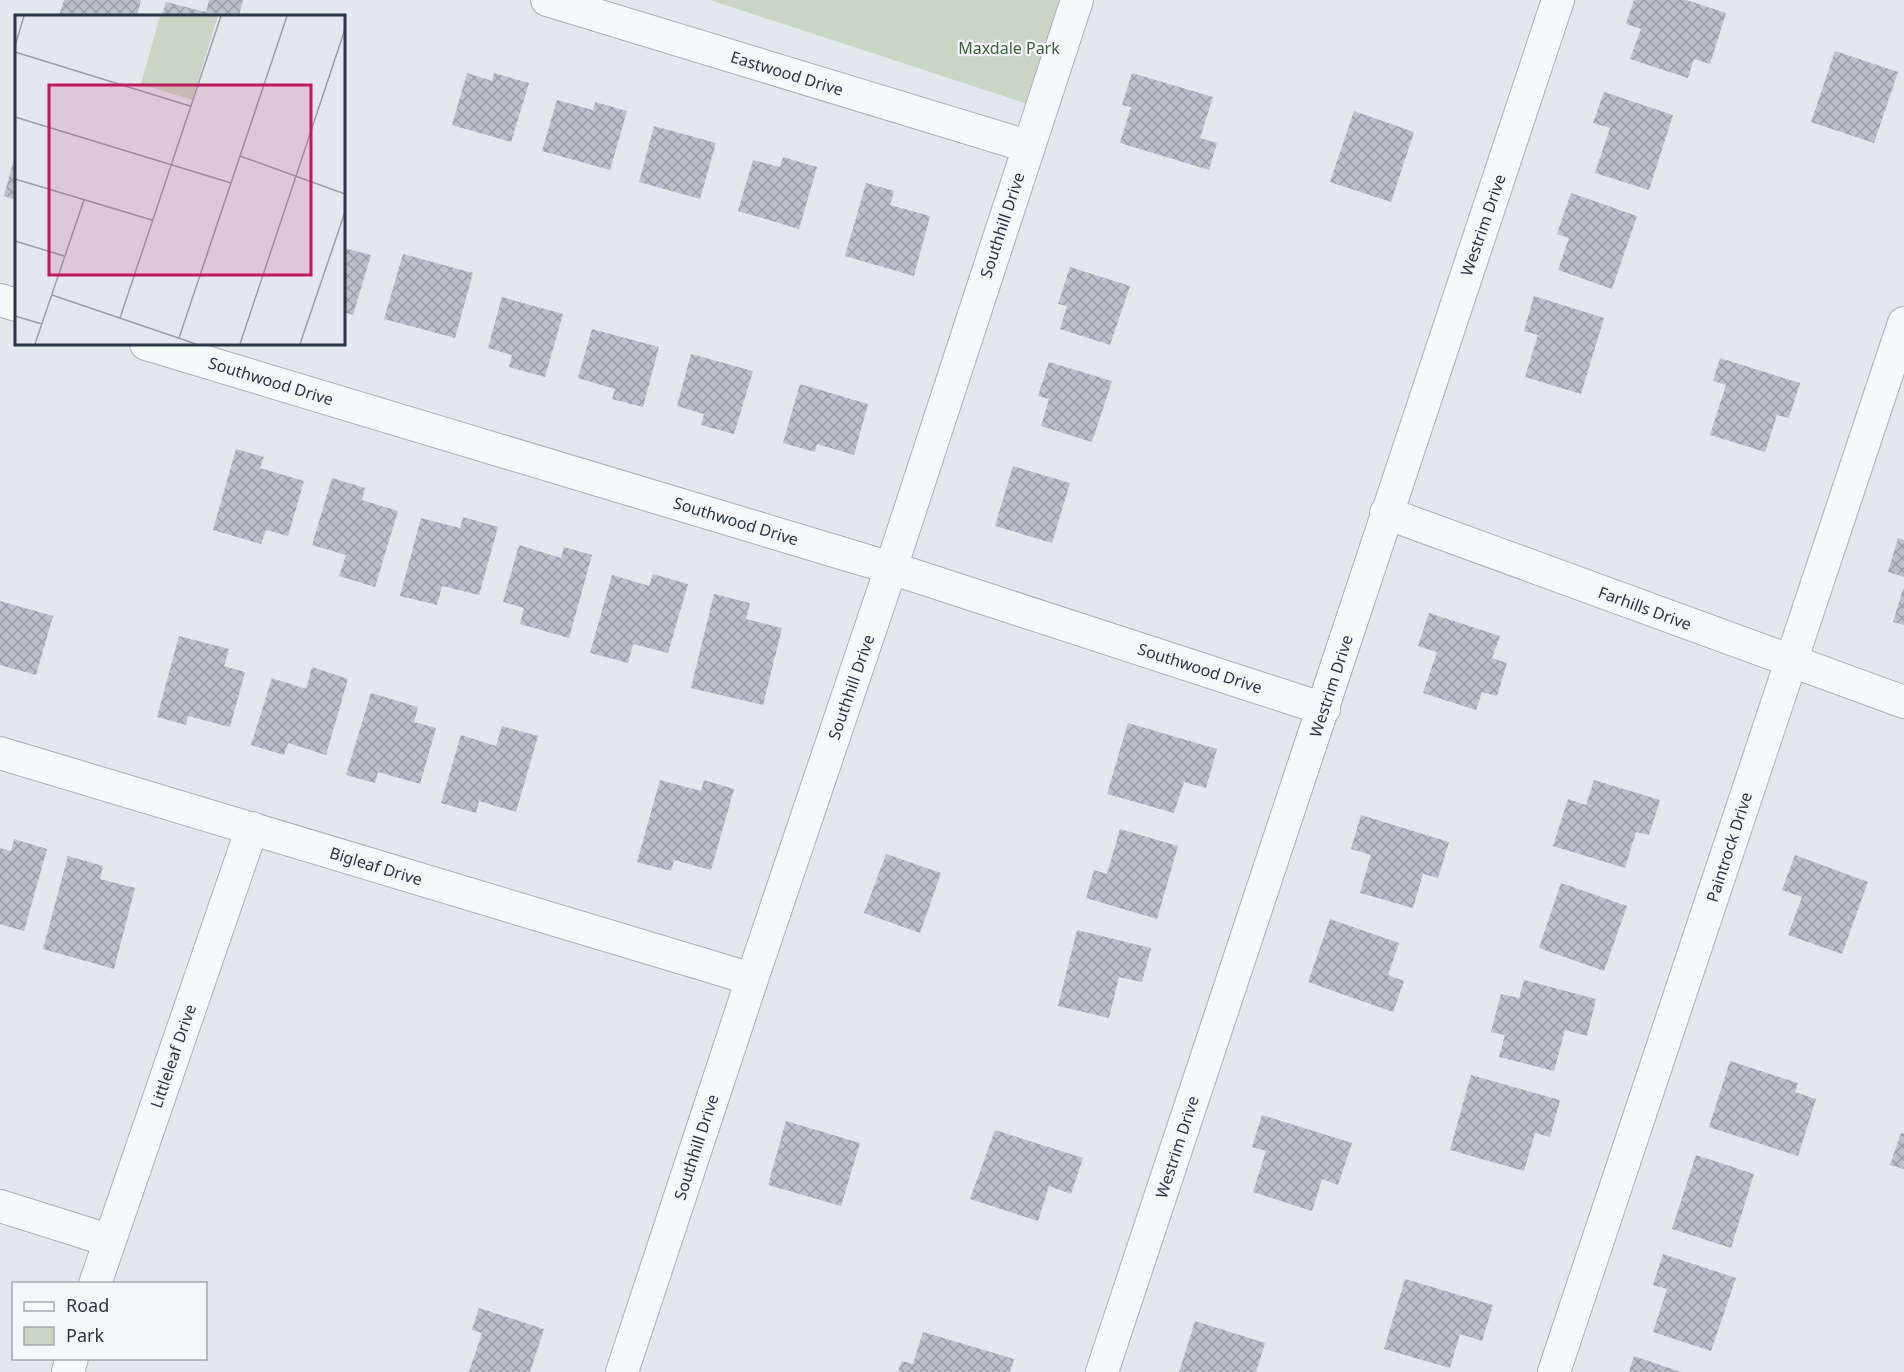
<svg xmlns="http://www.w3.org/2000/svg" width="1904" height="1372" viewBox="0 0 1904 1372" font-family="'Noto Sans',sans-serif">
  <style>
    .park { fill: #c9d6c5 }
    .building { fill: url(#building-cross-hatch) }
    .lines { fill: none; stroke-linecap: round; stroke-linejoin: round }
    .minor-casing { stroke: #a9aeb7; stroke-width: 34 }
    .minor { stroke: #f7f8fa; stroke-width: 32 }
    .labels { text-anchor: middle; stroke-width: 4.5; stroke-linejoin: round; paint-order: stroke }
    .park-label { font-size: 16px; fill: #3f6138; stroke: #f4f6f9 }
    .street-label { font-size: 16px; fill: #2b3445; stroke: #f4f6f9 }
    .inset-road { fill: none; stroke: #9a9fa9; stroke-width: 1.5 }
    .view { fill: #c2185b; fill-opacity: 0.15; stroke: #c2185b; stroke-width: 3 }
    .inset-edge { fill: none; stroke: #2b3445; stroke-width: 3 }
  </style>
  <defs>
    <pattern id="building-cross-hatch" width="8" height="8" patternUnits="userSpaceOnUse" patternTransform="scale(1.5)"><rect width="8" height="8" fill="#bbc0ca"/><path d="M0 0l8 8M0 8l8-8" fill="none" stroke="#989da6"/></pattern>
  </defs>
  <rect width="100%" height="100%" fill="#e4e7ec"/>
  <!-- park -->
  <polygon class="park" points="710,0 1073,0 1040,108"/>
  <!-- building -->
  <g class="building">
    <polygon points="64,0 141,0 137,16 59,16"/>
    <polygon points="209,0 243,0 239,16 162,16 166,2 206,12"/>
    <polygon points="1634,0 1686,0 1726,13 1710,64 1694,59 1688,78 1630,59 1641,29 1626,24"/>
    <polygon points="1835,51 1898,72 1874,143 1811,122"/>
    <polygon points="467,73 492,81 494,73 529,83 511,142 452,125"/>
    <polygon points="1132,73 1213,97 1200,138 1217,143 1209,170 1120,143 1131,107 1122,105"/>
    <polygon points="1604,92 1673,115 1649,190 1595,173 1610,128 1593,123"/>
    <polygon points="557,100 593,110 595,102 627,111 610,170 542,151"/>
    <polygon points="1354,111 1414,132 1391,202 1330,182"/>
    <polygon points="654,126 716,143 700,199 639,182"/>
    <polygon points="16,152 16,200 4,196"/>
    <polygon points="783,157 817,167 799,229 738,211 753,160 780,167"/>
    <polygon points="866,183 894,191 890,205 930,216 914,276 845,256"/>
    <polygon points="1571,193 1637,216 1612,289 1558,270 1569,238 1557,234"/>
    <polygon points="344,248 371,255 353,315 344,312"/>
    <polygon points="403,254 473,273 455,338 384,319"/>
    <polygon points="1070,267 1130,286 1110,345 1060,329 1067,306 1058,304"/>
    <polygon points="1534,296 1604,318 1581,394 1525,377 1538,335 1524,331"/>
    <polygon points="502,297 563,314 545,377 509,367 512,355 488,348"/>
    <polygon points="592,329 659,347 643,407 612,399 615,389 578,378"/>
    <polygon points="691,354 753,371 734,434 701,425 704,414 677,406"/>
    <polygon points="1720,358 1800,383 1789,418 1777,415 1765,452 1710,435 1726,385 1713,381"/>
    <polygon points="1049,362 1112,381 1092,442 1041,426 1049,399 1038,396"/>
    <polygon points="800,384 868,404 854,455 817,444 815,452 783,443"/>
    <polygon points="236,449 264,457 260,468 304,481 288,536 266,530 261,544 213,530"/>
    <polygon points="1013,466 1070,483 1052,543 995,526"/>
    <polygon points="332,478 365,488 362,500 398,511 375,587 339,576 346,555 312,545"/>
    <polygon points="463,517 498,527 479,595 442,586 437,605 400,596 421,518 460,528"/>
    <polygon points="1898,538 1904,540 1904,577 1888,572"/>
    <polygon points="519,545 561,558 564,547 592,555 569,638 520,624 524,608 503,602"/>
    <polygon points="653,574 688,584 668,653 633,644 628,663 590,653 612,575 649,586"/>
    <polygon points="1903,589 1904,589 1904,625 1893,622"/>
    <polygon points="714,594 750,603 746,619 782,628 763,705 691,688"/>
    <polygon points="0,601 53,616 36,675 0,665"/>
    <polygon points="1429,613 1500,636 1492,658 1507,663 1497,696 1482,692 1476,710 1423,693 1437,652 1418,646"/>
    <polygon points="179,636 229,649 224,666 245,672 230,727 188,716 186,725 157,717"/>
    <polygon points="312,667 348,679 326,755 288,743 284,755 251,745 272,678 306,689"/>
    <polygon points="371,693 418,707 414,722 436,728 420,784 378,772 375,783 346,775"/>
    <polygon points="1128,723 1217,749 1206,788 1184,782 1174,813 1107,794"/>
    <polygon points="502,726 538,736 516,812 479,801 476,813 441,803 461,735 496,746"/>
    <polygon points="660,780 701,791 704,780 734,789 711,870 674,860 671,871 637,862"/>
    <polygon points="1594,780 1660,800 1649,835 1636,832 1625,868 1553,846 1568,799 1586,805"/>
    <polygon points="1361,815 1449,842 1438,878 1423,874 1413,908 1360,893 1371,855 1351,849"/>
    <polygon points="1120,829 1178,846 1157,919 1086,898 1094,870 1107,874"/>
    <polygon points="14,839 47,849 24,931 0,924 0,848 11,851"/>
    <polygon points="886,854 941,873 920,933 864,913"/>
    <polygon points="1795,855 1868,882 1842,954 1788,935 1802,897 1782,890"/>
    <polygon points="68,856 103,866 100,879 135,888 114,969 43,949"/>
    <polygon points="1561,883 1627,906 1604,971 1539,948"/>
    <polygon points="1330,919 1399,943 1388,975 1404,981 1393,1012 1308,982"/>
    <polygon points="1077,930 1151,948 1142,982 1119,977 1109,1018 1058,1006"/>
    <polygon points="1524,980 1596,999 1587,1036 1565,1030 1554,1071 1499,1057 1505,1035 1491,1032 1501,994 1519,998"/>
    <polygon points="1730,1061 1798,1083 1795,1092 1816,1099 1798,1156 1709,1127"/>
    <polygon points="1471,1075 1560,1100 1550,1137 1535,1133 1524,1171 1450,1150"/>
    <polygon points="1262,1115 1352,1143 1338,1185 1322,1179 1312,1211 1253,1192 1266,1151 1252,1147"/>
    <polygon points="786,1121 860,1143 841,1206 768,1185"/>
    <polygon points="995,1130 1083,1158 1071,1194 1049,1186 1038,1221 970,1199"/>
    <polygon points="1901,1133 1904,1134 1904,1169 1890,1165"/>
    <polygon points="1696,1155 1754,1174 1731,1248 1672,1229"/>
    <polygon points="1663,1254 1736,1278 1711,1351 1653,1332 1667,1289 1653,1285"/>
    <polygon points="1405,1279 1493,1305 1482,1341 1460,1334 1450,1368 1384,1349"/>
    <polygon points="479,1308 544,1329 530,1372 469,1372 482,1333 472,1330"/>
    <polygon points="1195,1321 1265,1343 1256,1372 1179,1372"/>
    <polygon points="923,1332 1014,1359 1010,1372 898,1372 902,1361 913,1364"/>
    <polygon points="1634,1356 1681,1372 1629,1372"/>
  </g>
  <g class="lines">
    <defs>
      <g id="minor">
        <polyline points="547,0 1027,146"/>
        <polyline points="0,300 16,305"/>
        <polyline points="146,344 891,568 1324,709"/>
        <polyline points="1386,513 1904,702"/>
        <polyline points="0,753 752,979"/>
        <polyline points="0,1206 108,1240"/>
        <polyline points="95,1284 252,828"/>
        <polyline points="68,1372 72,1358"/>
        <polyline points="622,1372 752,979 891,568 1077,0"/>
        <polyline points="1102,1372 1558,0"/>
        <polyline points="1554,1372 1904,323"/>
      </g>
    </defs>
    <!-- minor casing -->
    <use href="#minor" class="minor-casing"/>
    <!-- minor -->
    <use href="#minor" class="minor"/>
  </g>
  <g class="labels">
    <!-- park labels -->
    <g class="park-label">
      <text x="1009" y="54">Maxdale Park</text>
    </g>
    <!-- street labels -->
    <g class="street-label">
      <text transform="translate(787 73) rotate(17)" y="6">Eastwood Drive</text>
      <text transform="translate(1002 225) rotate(-72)" y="6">Southhill Drive</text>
      <text transform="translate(1483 225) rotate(-71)" y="6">Westrim Drive</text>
      <text transform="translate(271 381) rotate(17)" y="6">Southwood Drive</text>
      <text transform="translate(736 521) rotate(17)" y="6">Southwood Drive</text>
      <text transform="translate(1645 608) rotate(20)" y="6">Farhills Drive</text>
      <text transform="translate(1200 668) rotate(18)" y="6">Southwood Drive</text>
      <text transform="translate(1331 686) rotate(-72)" y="6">Westrim Drive</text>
      <text transform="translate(851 687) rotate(-71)" y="6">Southhill Drive</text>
      <text transform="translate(1729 847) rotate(-72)" y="6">Paintrock Drive</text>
      <text transform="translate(376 866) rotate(17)" y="6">Bigleaf Drive</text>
      <text transform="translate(173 1056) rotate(-71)" y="6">Littleleaf Drive</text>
      <text transform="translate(696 1147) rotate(-72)" y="6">Southhill Drive</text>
      <text transform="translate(1177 1147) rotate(-72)" y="6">Westrim Drive</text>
    </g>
  </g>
  <!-- overview -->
  <g transform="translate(15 15)">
    <rect width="330" height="330" fill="#e4e7ec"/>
    <path d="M145 1H203L177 85 126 69Z" fill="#c9d6c5"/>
    <path class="inset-road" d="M0 31 9 1M0 37 175 91M0 102 216 168M225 141 330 179M0 164 137 205M0 226 49 241M37 280 181 329M0 301 27 309M105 303 206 1M164 323 272 1M20 329 69 185M225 329 330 14M285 329 330 197"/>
    <path class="view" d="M34 70H296V260H34Z"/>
    <rect width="330" height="330" class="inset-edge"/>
  </g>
  <!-- legend -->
  <rect x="12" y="1282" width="195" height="78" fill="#f4f6f9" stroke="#a4a8b1" stroke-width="1.5"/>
  <rect x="24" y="1302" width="30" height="9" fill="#f7f8fa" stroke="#a4a8b1" stroke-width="1.5"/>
  <text x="66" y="1312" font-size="18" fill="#2b3445">Road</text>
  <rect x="24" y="1327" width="30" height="18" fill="#c9d6c5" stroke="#a4a8b1" stroke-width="1.5"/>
  <text x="66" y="1342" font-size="18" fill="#2b3445">Park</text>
</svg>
